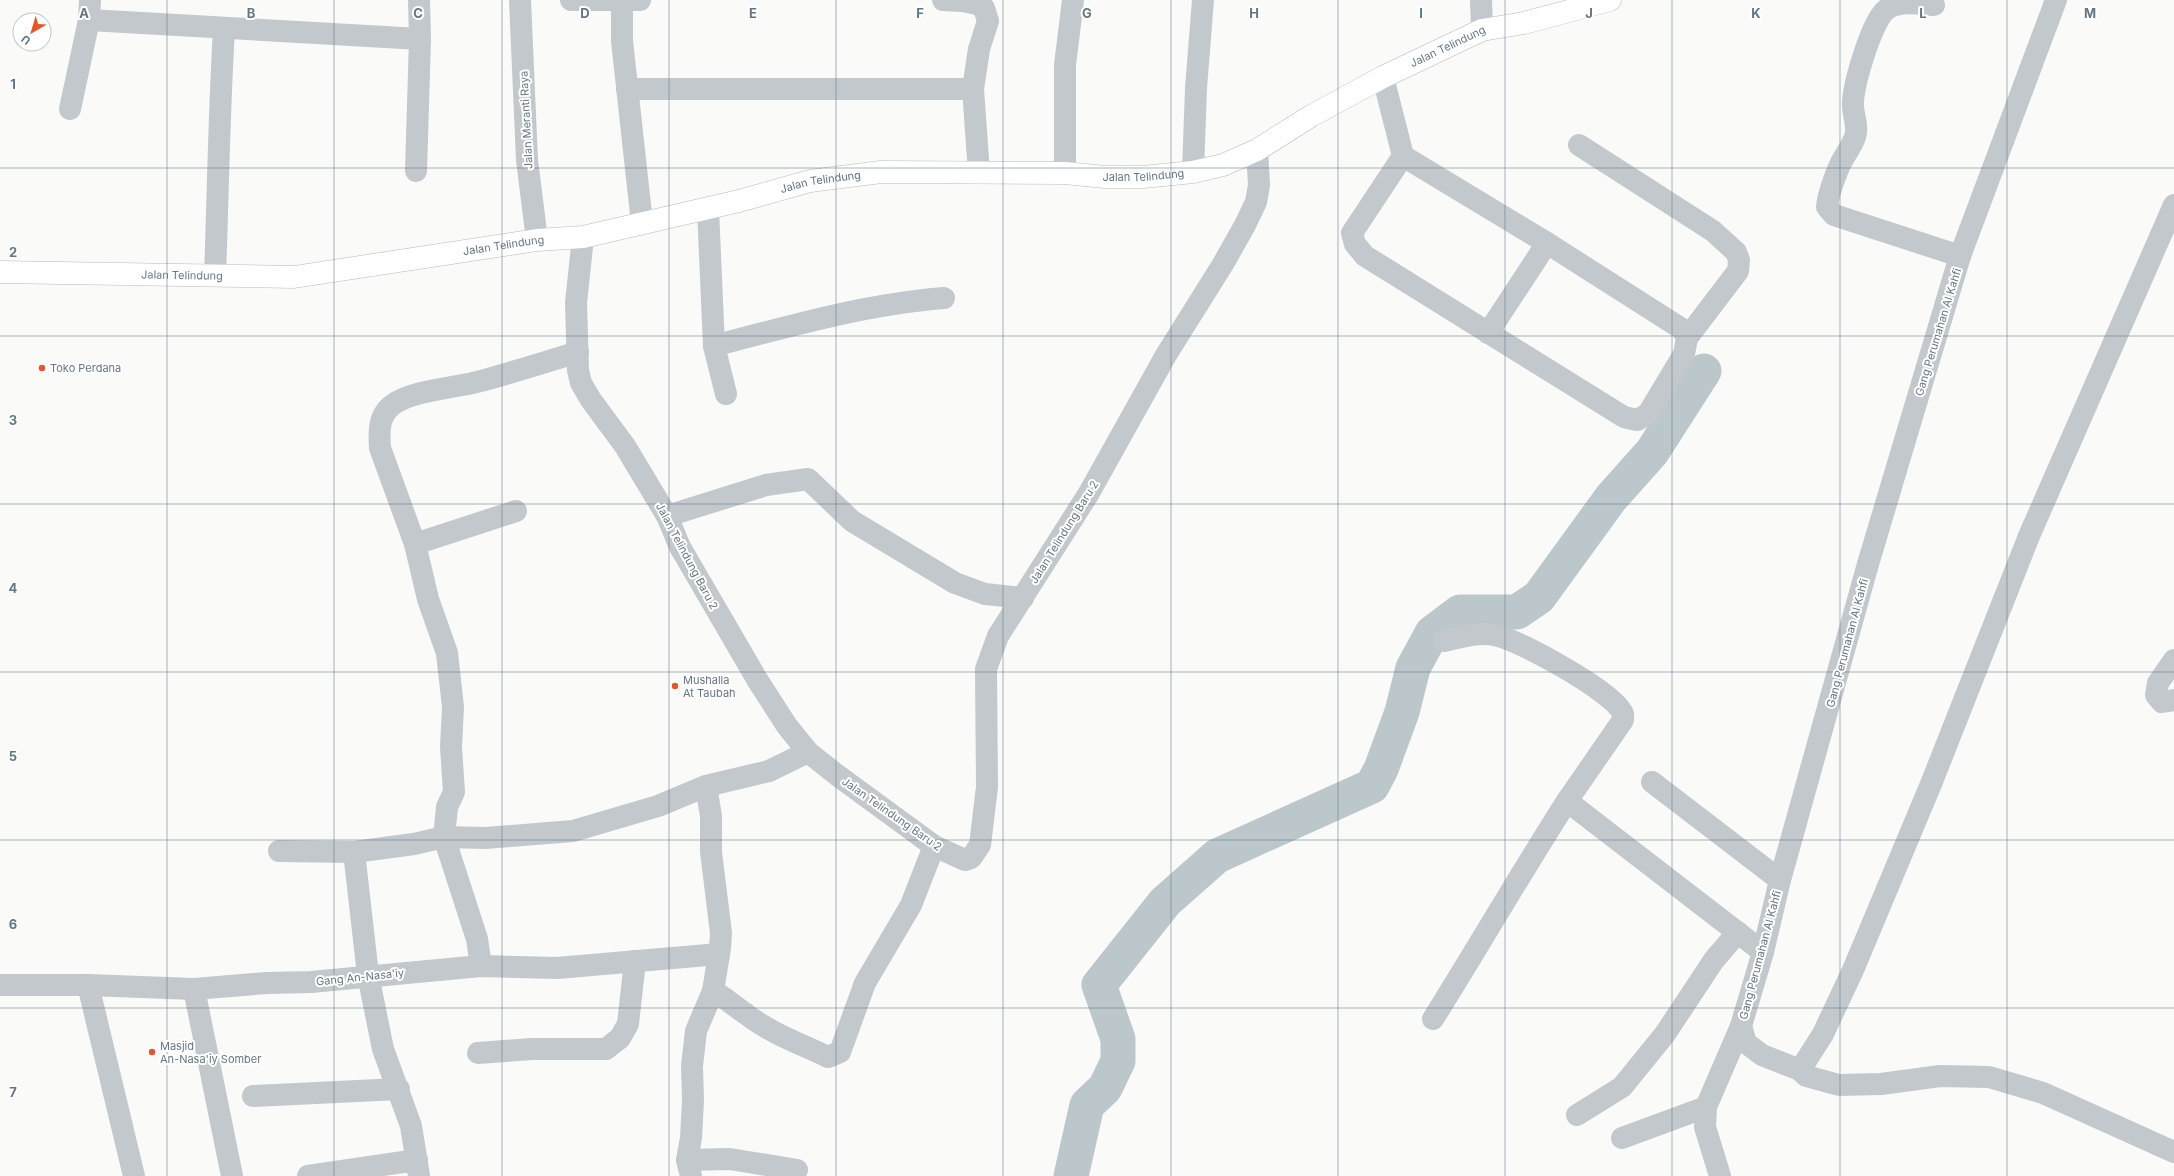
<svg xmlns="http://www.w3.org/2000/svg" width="2174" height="1176" viewBox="0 0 2174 1176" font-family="Inter,sans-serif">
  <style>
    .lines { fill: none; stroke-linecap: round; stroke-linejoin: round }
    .river { stroke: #bbc7cb; stroke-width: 35 }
    .major-casing { stroke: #b5babe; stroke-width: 23 }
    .minor { stroke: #c3c8cc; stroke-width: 22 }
    .major { stroke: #fff; stroke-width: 22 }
    .grid { fill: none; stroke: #657683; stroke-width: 1; stroke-opacity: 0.55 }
    .poi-dot { fill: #e4572e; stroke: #fff; stroke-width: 1.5 }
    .labels { text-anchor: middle; stroke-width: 4; stroke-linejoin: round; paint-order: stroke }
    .street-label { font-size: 11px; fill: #657683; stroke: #fff }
    .poi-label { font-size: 11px; fill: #657683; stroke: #fff; text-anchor: start }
    .grid-label { font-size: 13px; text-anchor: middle; font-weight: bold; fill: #657683; stroke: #fff; stroke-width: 4; stroke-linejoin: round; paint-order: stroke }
  </style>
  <rect width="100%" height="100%" fill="#fafaf8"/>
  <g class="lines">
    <!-- river -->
    <polyline class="river" points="1071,1176 1087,1105 1105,1088 1118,1061 1118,1039 1099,985 1165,902 1217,856 1372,786 1381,769 1402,712 1413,668 1432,633 1460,612 1517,612 1539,597 1611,498 1652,452 1704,371"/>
    <defs>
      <g id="major">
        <path id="s1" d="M0 272 294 277 537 240 583 237 739 201 810 181 881 172 1065 173 1105 177H1143L1193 172 1223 165 1257 150 1311 116 1383 77 1482 30 1524 23 1610 0"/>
      </g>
    </defs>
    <!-- major casing -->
    <use href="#major" class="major-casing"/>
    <!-- minor -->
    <g class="minor">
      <polyline points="419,0 420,39"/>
      <polyline points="520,0 527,160 537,240"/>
      <polyline points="571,0 640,0"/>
      <polyline points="622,0 622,41 642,223"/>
      <polyline points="1481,0 1482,30"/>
      <polyline points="2056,0 1960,256 1868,564 1780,880 1763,952 1741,1026 1746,1043 1762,1055 1800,1070 1823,1034 1853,970 1931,784 2029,536 2174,205"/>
      <path d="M1934 5C1920 4 1900 0 1887 9 1872 19 1854 83 1853 102 1852 114 1859 126 1855 137 1851 148 1843 157 1839 167 1834 179 1828 194 1827 207L1834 215 1960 256"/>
      <polyline points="89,20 420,39 416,171"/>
      <polyline points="1383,77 1403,156 1547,243 1682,329 1687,338 1684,354 1648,414 1637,420 1624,417 1365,256 1355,244 1352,233 1403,156"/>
      <polyline points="627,89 973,89 979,49 988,21 984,8 977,4 963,1 943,0"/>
      <polyline points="973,89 979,173"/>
      <polyline points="70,109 89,20 90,0"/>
      <polyline points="1579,145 1713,231 1736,252 1739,260 1738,271 1687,338"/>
      <polyline points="1193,172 1196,88 1203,0"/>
      <polyline points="1065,173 1065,65 1073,0"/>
      <polyline points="708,209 714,346 726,394"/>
      <polyline points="583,237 576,303 578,370 581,383 591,400 625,446 667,516 680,547 758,681 787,726 808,752 837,775 934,846 965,860 971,858 980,845 987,787 986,669 998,636 1089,493 1166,355 1223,264 1245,225 1256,202 1259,185 1257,150"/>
      <path d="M215 276C218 194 219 112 224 29"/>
      <polyline points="1488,333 1547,243"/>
      <path d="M714 346C789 326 867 304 944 298"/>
      <polyline points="667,516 766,485 808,479 852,521 955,583 985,594 1023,598"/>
      <polyline points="415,544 516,511"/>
      <path d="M1444 641C1462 637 1480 631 1498 636 1521 641 1613 692 1622 712 1624 714 1623 718 1623 720L1567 801 1763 952"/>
      <polyline points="2174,660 2158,683 2156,695 2162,702 2174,700"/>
      <polyline points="1652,782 1780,880"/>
      <polyline points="279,851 354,852"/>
      <path d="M481 966 477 939 444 837 447 807 454 792 451 747 453 707 447 653 428 599 415 544 380 448C379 433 378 417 391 406 411 390 456 388 481 381 514 372 546 362 578 352"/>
      <polyline points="0,985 88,985 194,989 267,983 311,982 481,966 557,968 719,954"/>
      <polyline points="88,985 134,1176"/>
      <polyline points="194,989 232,1176"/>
      <path d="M713 991C726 998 734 1006 746 1014 770 1033 801 1044 828 1057L840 1052 865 983 911 905 934 846"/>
      <path d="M1433 1019C1478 947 1521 873 1567 801"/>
      <polyline points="478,1053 532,1049 606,1049 620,1038 628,1024 635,961"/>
      <polyline points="1800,1070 1806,1076 1839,1085 1881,1084 1940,1076 1989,1077 2043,1093 2174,1152"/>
      <polyline points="253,1096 399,1089"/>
      <polyline points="1577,1115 1622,1087 1665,1034 1714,960 1738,932"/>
      <polyline points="1622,1138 1706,1107"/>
      <polyline points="687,1160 730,1159 797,1170"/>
      <polyline points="308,1176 417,1160"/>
      <polyline points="419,1176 411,1126 383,1049 368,975 354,852 414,844 444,837 485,838 573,831 658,806 706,786 769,771 808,752"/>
      <polyline points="691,1176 687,1160 691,1138 693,1100 692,1066 696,1031 713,991 720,948 721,933 711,852 711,816 706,786"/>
      <polyline points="1720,1176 1705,1127 1706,1107 1741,1026"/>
    </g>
    <!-- major -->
    <use href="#major" class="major"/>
  </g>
  <!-- grid -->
  <path class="grid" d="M167 0V1176M334 0V1176M502 0V1176M669 0V1176M836 0V1176M1003 0V1176M1171 0V1176M1338 0V1176M1505 0V1176M1672 0V1176M1840 0V1176M2007 0V1176M0 168H2174M0 336H2174M0 504H2174M0 672H2174M0 840H2174M0 1008H2174"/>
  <!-- markers -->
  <g class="poi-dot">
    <circle cx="42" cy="368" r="4"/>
    <circle cx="675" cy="686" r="4"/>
    <circle cx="152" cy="1052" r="4"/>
  </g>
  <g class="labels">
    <!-- street labels -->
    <g class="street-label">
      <text dy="4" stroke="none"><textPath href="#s1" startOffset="1489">Jalan Telindung</textPath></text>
      <text transform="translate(526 120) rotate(-93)" y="4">Jalan Meranti Raya</text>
      <text dy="4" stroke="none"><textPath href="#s1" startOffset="1154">Jalan Telindung</textPath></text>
      <text dy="4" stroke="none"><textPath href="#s1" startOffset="830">Jalan Telindung</textPath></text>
      <text dy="4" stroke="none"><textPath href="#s1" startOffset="506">Jalan Telindung</textPath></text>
      <text dy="4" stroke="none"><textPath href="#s1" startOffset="182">Jalan Telindung</textPath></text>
      <text transform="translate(1938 332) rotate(-73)" y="4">Gang Perumahan Al Kahfi</text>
      <text transform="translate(1064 532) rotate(-58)" y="4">Jalan Telindung Baru 2</text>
      <text transform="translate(687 556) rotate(62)" y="4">Jalan Telindung Baru 2</text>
      <text transform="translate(1847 643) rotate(-75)" y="4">Gang Perumahan Al Kahfi</text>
      <text transform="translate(892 814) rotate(35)" y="4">Jalan Telindung Baru 2</text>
      <text transform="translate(1760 955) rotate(-75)" y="4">Gang Perumahan Al Kahfi</text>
      <text transform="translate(360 977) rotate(-6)" y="4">Gang An-Nasa'iy</text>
    </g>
    <!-- poi labels -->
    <g class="poi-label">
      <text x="50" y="372">Toko Perdana</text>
      <text x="683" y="684">Mushalla<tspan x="683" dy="13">At Taubah</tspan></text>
      <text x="160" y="1050">Masjid<tspan x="160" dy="13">An-Nasa'iy Somber</tspan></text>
    </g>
  </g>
  <g class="grid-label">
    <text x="84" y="18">A</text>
    <text x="251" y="18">B</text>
    <text x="418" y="18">C</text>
    <text x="585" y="18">D</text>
    <text x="753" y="18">E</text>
    <text x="920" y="18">F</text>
    <text x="1087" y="18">G</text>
    <text x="1254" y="18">H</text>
    <text x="1421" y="18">I</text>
    <text x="1589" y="18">J</text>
    <text x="1756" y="18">K</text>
    <text x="1923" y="18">L</text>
    <text x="2090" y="18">M</text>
    <text x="13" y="89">1</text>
    <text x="13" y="257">2</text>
    <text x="13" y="425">3</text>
    <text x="13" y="593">4</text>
    <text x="13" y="761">5</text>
    <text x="13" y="929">6</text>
    <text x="13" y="1097">7</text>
  </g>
  <!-- north arrow -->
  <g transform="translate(32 32) rotate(218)"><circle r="19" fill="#ffffff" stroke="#c1c8cd"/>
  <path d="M0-3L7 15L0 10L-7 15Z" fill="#e4572e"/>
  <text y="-6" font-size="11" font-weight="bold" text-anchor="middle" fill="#657683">U</text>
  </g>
</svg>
